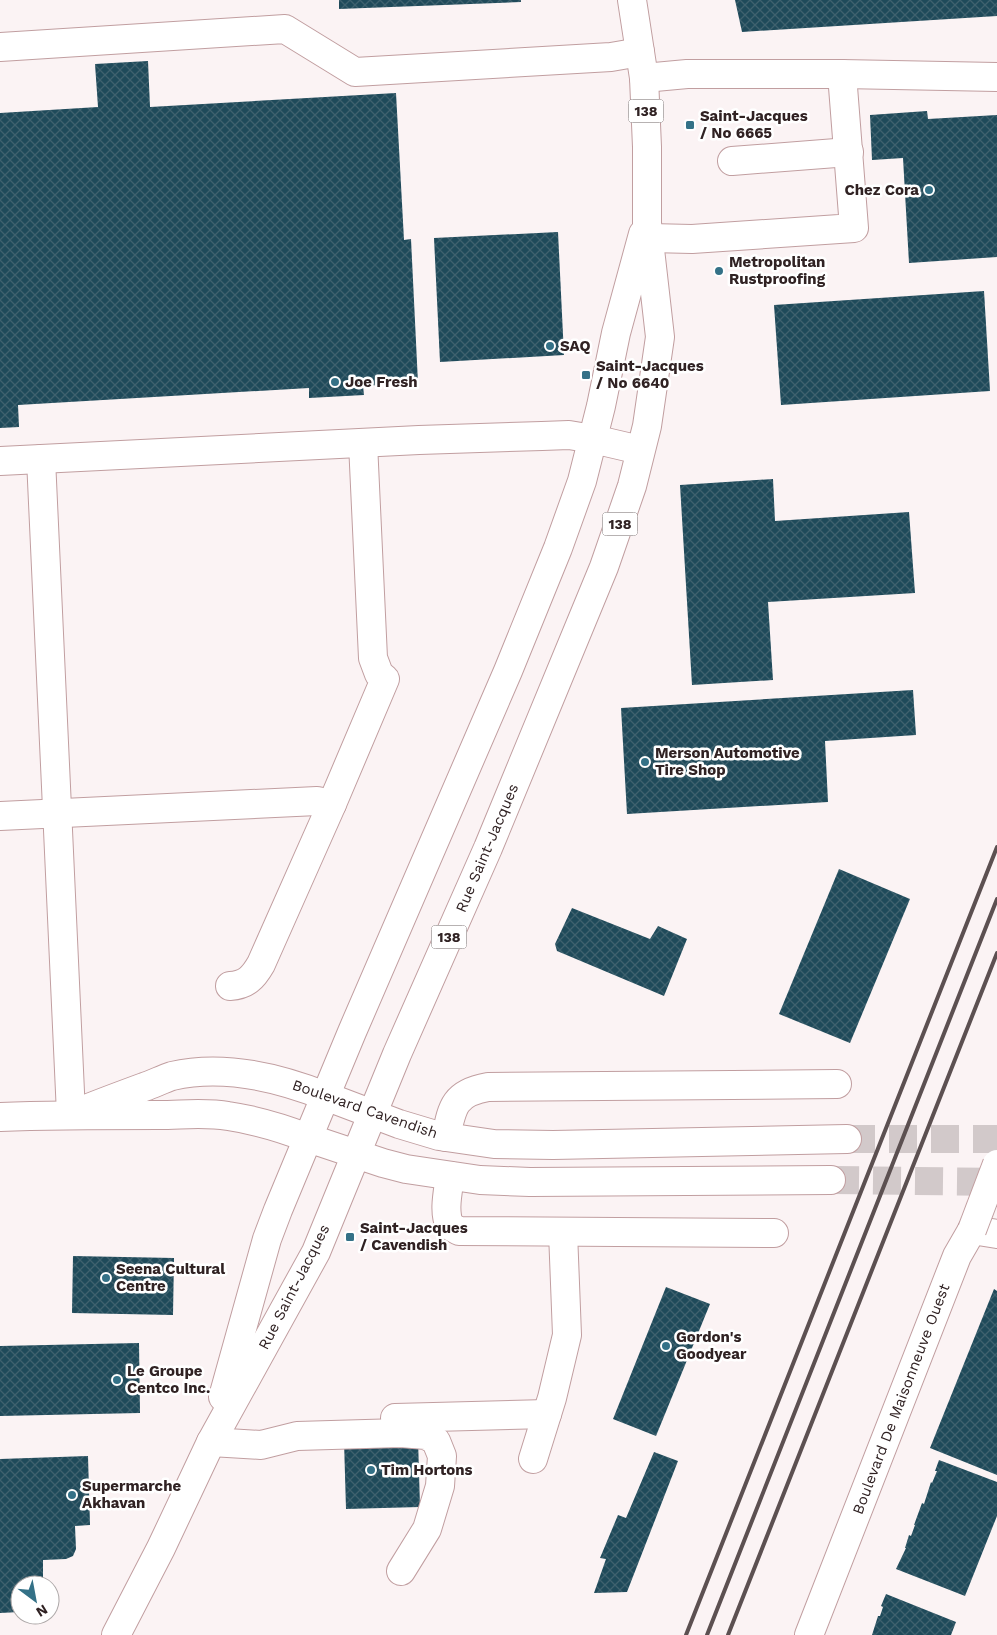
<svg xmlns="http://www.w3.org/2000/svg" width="997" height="1635" viewBox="0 0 997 1635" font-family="'Work Sans',sans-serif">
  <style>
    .building { fill: url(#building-cross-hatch) }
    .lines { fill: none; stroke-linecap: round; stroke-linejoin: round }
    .major-tunnel { stroke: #d2c9ca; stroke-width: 28; stroke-dasharray: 28 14; stroke-linecap: butt }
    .minor-casing { stroke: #c19ea0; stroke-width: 30 }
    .major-casing { stroke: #c19ea0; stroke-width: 30 }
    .minor { stroke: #fff; stroke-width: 28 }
    .major { stroke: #fff; stroke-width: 28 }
    .rail { stroke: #5c5051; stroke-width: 4 }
    .minor-bridge-casing { stroke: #c19ea0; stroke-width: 30; stroke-linecap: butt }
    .minor-bridge { stroke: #fff; stroke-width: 28 }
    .poi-dot { fill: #347187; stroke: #fff; stroke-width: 2 }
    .labels { text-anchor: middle; stroke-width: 5; stroke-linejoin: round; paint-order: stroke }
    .shield { fill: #fff; stroke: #6e6465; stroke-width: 1 }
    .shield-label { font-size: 14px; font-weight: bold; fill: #302223 }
    .poi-label { font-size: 15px; font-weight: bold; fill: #302223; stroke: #fff; text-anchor: start }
    .street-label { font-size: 15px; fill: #302223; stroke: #fff }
  </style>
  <defs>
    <pattern id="building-cross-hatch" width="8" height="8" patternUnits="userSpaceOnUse" patternTransform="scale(1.25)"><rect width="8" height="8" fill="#1f4a5a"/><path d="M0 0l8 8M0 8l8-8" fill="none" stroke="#3f616e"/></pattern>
  </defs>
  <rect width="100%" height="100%" fill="#fbf3f4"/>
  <!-- building -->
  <g class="building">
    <polygon points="339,0 521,0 521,2 339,9"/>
    <polygon points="735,0 997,0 997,16 742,32"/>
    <polygon points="148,61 150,107 396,93 404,240 411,239 418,383 363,386 364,395 309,398 309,388 18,405 19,427 0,428 0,113 98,107 95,64"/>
    <polygon points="927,111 928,119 997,115 997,257 909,263 903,158 872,160 870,115"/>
    <polygon points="558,232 564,355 440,362 434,238"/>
    <polygon points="984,291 990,391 781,405 774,305"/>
    <polygon points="773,479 775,521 909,512 915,593 768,602 773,680 692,685 680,485"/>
    <polygon points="913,690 916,735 825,741 828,802 627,814 621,708"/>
    <polygon points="839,869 910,899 850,1043 779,1014"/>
    <polygon points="572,908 650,939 658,926 687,939 664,996 557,951 555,944"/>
    <polygon points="73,1256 174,1258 173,1315 72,1313"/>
    <polygon points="666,1287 710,1304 656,1436 613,1419"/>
    <polygon points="994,1289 997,1291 997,1475 930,1448"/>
    <polygon points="139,1343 140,1413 0,1416 0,1346"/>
    <polygon points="418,1438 420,1507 346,1509 344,1441"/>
    <polygon points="654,1452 678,1461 627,1592 594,1593 606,1559 600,1558 618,1515 626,1518"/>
    <polygon points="88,1456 90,1525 75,1526 76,1549 73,1556 66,1559 43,1560 43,1585 20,1585 20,1612 0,1613 0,1459"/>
    <polygon points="939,1460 997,1482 997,1516 965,1596 896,1569 906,1548 905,1548 909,1535 911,1536 915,1525 914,1525 922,1503 924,1504 931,1482 932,1483 937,1471 935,1471"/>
    <polygon points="886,1594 956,1622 951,1635 872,1635 878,1616 880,1616 883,1607 881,1606"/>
  </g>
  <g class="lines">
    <!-- major-tunnel -->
    <g class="major-tunnel">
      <polyline points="847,1139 997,1139"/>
      <polyline points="831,1180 997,1182"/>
    </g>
    <defs>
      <g id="minor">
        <polyline points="0,47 285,29 355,72 611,57 640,52"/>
        <polyline points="644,78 687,74 842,74 997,77"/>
        <polyline points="732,161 849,152"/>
        <polyline points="650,238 692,239 854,228 842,74"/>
        <polyline points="41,459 71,1114"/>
        <polyline points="0,461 419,440 542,436 569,435 593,439 640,450"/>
        <polyline points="0,816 317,801 332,804"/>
        <path d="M230 986C246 985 253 978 261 964L332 804 385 679 379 674 373 658 363 443"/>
        <path d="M86 1109C106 1101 125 1094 144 1087 153 1084 163 1079 172 1076 223 1064 277 1077 325 1096"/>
        <path d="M0 1117C53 1115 106 1115 159 1115 182 1115 205 1112 228 1116 255 1120 282 1128 308 1138"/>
        <path d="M446 1137C452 1107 454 1093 488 1087L837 1084"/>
        <path d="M450 1176C448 1192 443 1212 450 1226L459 1231 774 1233"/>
        <polyline points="395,1418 547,1414"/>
        <polyline points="211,1442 261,1445 297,1436 400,1433 426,1435 436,1441 442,1456 440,1486 427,1529 401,1571"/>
        <polyline points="533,1459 552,1398 567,1335 563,1232"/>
        <polyline points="809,1635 957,1256 972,1230"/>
      </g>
      <g id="major">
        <polyline points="325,1096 399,1124 439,1136 494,1144 553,1145 847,1139"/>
        <polyline points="308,1138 383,1163 406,1169 480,1180 530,1182 831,1180"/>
        <polyline points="972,1230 997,1234"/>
        <polyline points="223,1397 267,1239 278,1210 352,1032 508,671 558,548 582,481 601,406 616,333 643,234"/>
        <polyline points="116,1635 161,1548 211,1442 316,1252 397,1054 488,848 604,567 632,486 647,426 660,337 647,223 647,147 644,78 632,0"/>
      </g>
    </defs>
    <!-- minor casing -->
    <use href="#minor" class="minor-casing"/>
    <!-- major casing -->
    <use href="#major" class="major-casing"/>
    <!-- minor -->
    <use href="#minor" class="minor"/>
    <!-- major -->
    <use href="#major" class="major"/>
    <!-- rail -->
    <g class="rail">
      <polyline points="686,1635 997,847"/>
      <polyline points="707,1635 997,899"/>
      <polyline points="728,1635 997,953"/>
    </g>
    <defs>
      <polyline id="minor-bridge" points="972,1230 997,1164"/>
    </defs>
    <!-- minor-bridge casing -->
    <use href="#minor-bridge" class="minor-bridge-casing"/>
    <!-- minor-bridge -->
    <use href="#minor-bridge" class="minor-bridge"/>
  </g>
  <!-- markers -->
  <g class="poi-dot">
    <rect x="685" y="120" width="10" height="10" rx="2.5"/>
    <circle cx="929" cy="190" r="5"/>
    <circle cx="719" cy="271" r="5"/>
    <circle cx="550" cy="346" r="5"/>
    <rect x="581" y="370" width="10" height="10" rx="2.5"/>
    <circle cx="335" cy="382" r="5"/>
    <circle cx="645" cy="762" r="5"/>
    <rect x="345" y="1232" width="10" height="10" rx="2.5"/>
    <circle cx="106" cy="1278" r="5"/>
    <circle cx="666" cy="1346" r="5"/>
    <circle cx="117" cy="1380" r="5"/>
    <circle cx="371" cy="1470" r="5"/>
    <circle cx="72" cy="1495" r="5"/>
  </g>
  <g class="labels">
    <!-- shield labels -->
    <g class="shield">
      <rect x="628.5" y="99.5" width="35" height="23" rx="4"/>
      <rect x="602.5" y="512.5" width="35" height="23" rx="4"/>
      <rect x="431.5" y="925.5" width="35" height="23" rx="4"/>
    </g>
    <g class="shield-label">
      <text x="646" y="116">138</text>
      <text x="620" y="529">138</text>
      <text x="449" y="942">138</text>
    </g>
    <!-- poi labels -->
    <g class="poi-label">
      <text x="700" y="121">Saint-Jacques<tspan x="700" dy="17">/ No 6665</tspan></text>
      <text x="919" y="195" text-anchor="end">Chez Cora</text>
      <text x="729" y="267">Metropolitan<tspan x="729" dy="17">Rustproofing</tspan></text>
      <text x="560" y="351">SAQ</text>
      <text x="596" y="371">Saint-Jacques<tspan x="596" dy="17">/ No 6640</tspan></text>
      <text x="345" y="387">Joe Fresh</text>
      <text x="655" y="758">Merson Automotive<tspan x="655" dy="17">Tire Shop</tspan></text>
      <text x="360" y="1233">Saint-Jacques<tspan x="360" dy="17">/ Cavendish</tspan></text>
      <text x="116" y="1274">Seena Cultural<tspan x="116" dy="17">Centre</tspan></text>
      <text x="676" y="1342">Gordon's<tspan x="676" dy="17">Goodyear</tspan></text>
      <text x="127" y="1376">Le Groupe<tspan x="127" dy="17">Centco Inc.</tspan></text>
      <text x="381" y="1475">Tim Hortons</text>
      <text x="82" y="1491">Supermarche<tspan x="82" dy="17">Akhavan</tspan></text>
    </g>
    <!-- street labels -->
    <g class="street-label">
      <text transform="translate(487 848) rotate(-67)" y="5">Rue Saint-Jacques</text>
      <text transform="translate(365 1109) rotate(19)" y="5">Boulevard Cavendish</text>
      <text transform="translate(294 1287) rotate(-63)" y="5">Rue Saint-Jacques</text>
      <text transform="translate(901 1399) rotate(-69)" y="5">Boulevard De Maisonneuve Ouest</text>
    </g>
  </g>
  <!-- north arrow -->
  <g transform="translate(35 1600) rotate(148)"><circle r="24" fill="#ffffff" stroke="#aca7a7"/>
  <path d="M0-4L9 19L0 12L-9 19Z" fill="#347187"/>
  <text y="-8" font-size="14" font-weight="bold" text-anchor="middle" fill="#302223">N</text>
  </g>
</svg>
